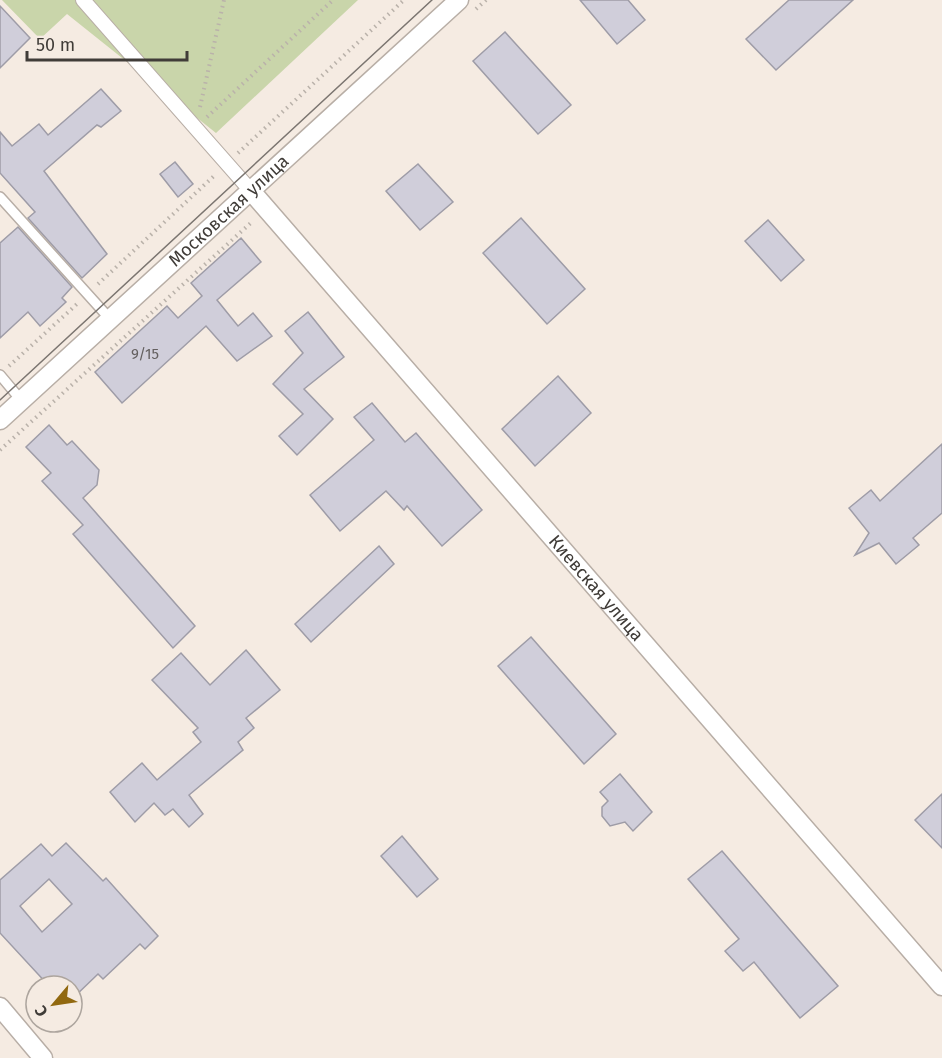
<svg xmlns="http://www.w3.org/2000/svg" width="942" height="1058" viewBox="0 0 942 1058" font-family="'Fira Sans',sans-serif">
  <style>
    .green { fill: #c9d5aa }
    .building { fill: #d0ceda; stroke: #9e9ca7; stroke-width: 1.5; fill-rule: evenodd }
    .lines { fill: none; stroke-linecap: round; stroke-linejoin: round }
    .service-casing { stroke: #b8aea6; stroke-width: 12 }
    .pedestrian-casing { stroke: #b8aea6; stroke-width: 16 }
    .minor-casing { stroke: #b8aea6; stroke-width: 21 }
    .path { stroke: #bab2aa; stroke-width: 4; stroke-dasharray: 1.5 4.5; stroke-linecap: butt }
    .service { stroke: #fff; stroke-width: 9 }
    .pedestrian { stroke: #fff; stroke-width: 14 }
    .minor { stroke: #fff; stroke-width: 18 }
    .tram { stroke: #7b7570; stroke-width: 1.5 }
    .labels { text-anchor: middle; stroke-width: 4.5; stroke-linejoin: round; paint-order: stroke }
    .number-label { font-size: 15px; fill: #646060 }
    .street-label { font-size: 18px; fill: #403c38; stroke: #f5ebe2 }
  </style>
  <rect width="100%" height="100%" fill="#f5ebe2"/>
  <!-- green -->
  <polygon class="green" points="2,0 358,0 216,133 67,14 40,39"/>
  <!-- building -->
  <g class="building">
    <polygon points="580,0 628,0 645,20 617,44"/>
    <polygon points="789,0 853,0 776,70 746,39"/>
    <polygon points="0,6 30,38 0,68"/>
    <polygon points="505,32 571,105 538,134 473,61"/>
    <polygon points="101,89 121,111 101,127 97,125 44,171 107,254 82,278 28,218 35,212 0,173 0,132 12,146 39,124 48,135"/>
    <polygon points="175,162 193,184 178,197 160,174"/>
    <polygon points="418,164 453,202 420,230 386,191"/>
    <polygon points="521,218 585,289 547,324 483,253"/>
    <polygon points="768,220 804,260 781,281 745,241"/>
    <polygon points="18,227 72,287 62,298 66,302 40,326 28,312 0,338 0,243"/>
    <polygon points="241,238 261,262 217,300 238,326 253,313 272,336 237,361 206,326 122,403 95,372 167,306 178,318 202,296 191,283"/>
    <polygon points="308,312 344,357 304,389 333,419 297,455 279,436 303,414 273,384 303,353 285,331"/>
    <polygon points="558,376 591,413 535,466 502,429"/>
    <polygon points="372,403 405,442 416,433 482,510 442,546 407,506 404,510 386,491 340,531 310,495 374,440 354,417"/>
    <polygon points="49,425 67,445 72,441 99,470 97,485 83,498 195,626 173,648 73,534 83,525 42,481 51,473 26,447"/>
    <polygon points="942,444 942,513 913,538 919,545 896,564 879,543 855,555 869,533 849,508 871,490 880,501"/>
    <polygon points="379,546 394,564 311,642 295,624"/>
    <polygon points="531,637 616,734 584,764 498,666"/>
    <polygon points="246,650 280,690 246,718 254,728 238,742 243,750 189,795 203,814 189,827 173,809 165,815 154,803 135,822 110,792 142,763 157,780 201,742 193,732 198,728 152,680 181,653 210,685"/>
    <polygon points="620,774 652,812 633,831 625,822 610,826 602,816 602,807 608,801 600,792"/>
    <polygon points="942,794 942,848 915,820"/>
    <polygon points="402,836 438,879 417,897 381,856"/>
    <path d="M66 843 103 881 106 878 158 936 145 949 140 944 103 979 98 974 72 999V986H49L0 933V880L41 844 52 856ZM49 879 72 904 42 932 20 906Z"/>
    <polygon points="722,851 838,986 800,1018 754,962 743,971 725,951 739,939 688,879"/>
  </g>
  <g class="lines">
    <defs>
      <g id="service">
        <polyline points="0,197 110,319"/>
        <polyline points="0,375 21,400"/>
      </g>
      <polyline id="pedestrian" points="83,0 251,191"/>
      <g id="minor">
        <path id="s1" d="M251 191 942 986"/>
        <path id="s2" d="M0 420 459 0"/>
        <polyline points="0,1007 43,1058"/>
      </g>
    </defs>
    <!-- service casing -->
    <use href="#service" class="service-casing"/>
    <!-- pedestrian casing -->
    <use href="#pedestrian" class="pedestrian-casing"/>
    <!-- minor casing -->
    <use href="#minor" class="minor-casing"/>
    <!-- path -->
    <g class="path">
      <polyline points="476,9 486,0"/>
      <polyline points="200,107 224,0"/>
      <polyline points="207,117 333,0"/>
      <polyline points="238,153 404,0"/>
      <polyline points="98,284 215,175"/>
      <polyline points="9,366 77,304"/>
      <polyline points="0,450 253,221"/>
    </g>
    <!-- service -->
    <use href="#service" class="service"/>
    <!-- pedestrian -->
    <use href="#pedestrian" class="pedestrian"/>
    <!-- minor -->
    <use href="#minor" class="minor"/>
    <!-- tram -->
    <polyline class="tram" points="0,400 432,0"/>
  </g>
  <g class="labels">
    <!-- number labels -->
    <g class="number-label">
      <text x="145" y="359">9/15</text>
    </g>
    <!-- street labels -->
    <g class="street-label">
      <text dy="6" stroke="none"><textPath href="#s2" startOffset="310">Московская улица</textPath></text>
      <text dy="6" stroke="none"><textPath href="#s1" startOffset="526">Киевская улица</textPath></text>
    </g>
  </g>
  <!-- north arrow -->
  <g transform="translate(54 1004) rotate(241)"><circle r="28" fill="#f5ebe2" stroke="#ada59e" stroke-width="1.5"/>
  <path d="M0-4.5L10 22L0 15L-10 22Z" fill="#91680f"/>
  <text y="-9" font-size="16" font-weight="bold" text-anchor="middle" fill="#403c38">С</text>
  </g>
  <!-- scale -->
  <path d="M27 51v9h160v-9" fill="none" stroke="#403c38" stroke-width="3"/>
  <text x="36" y="51" font-size="18" fill="#403c38" stroke="#f5ebe2" stroke-width="4.5" paint-order="stroke">50 m</text>
</svg>
